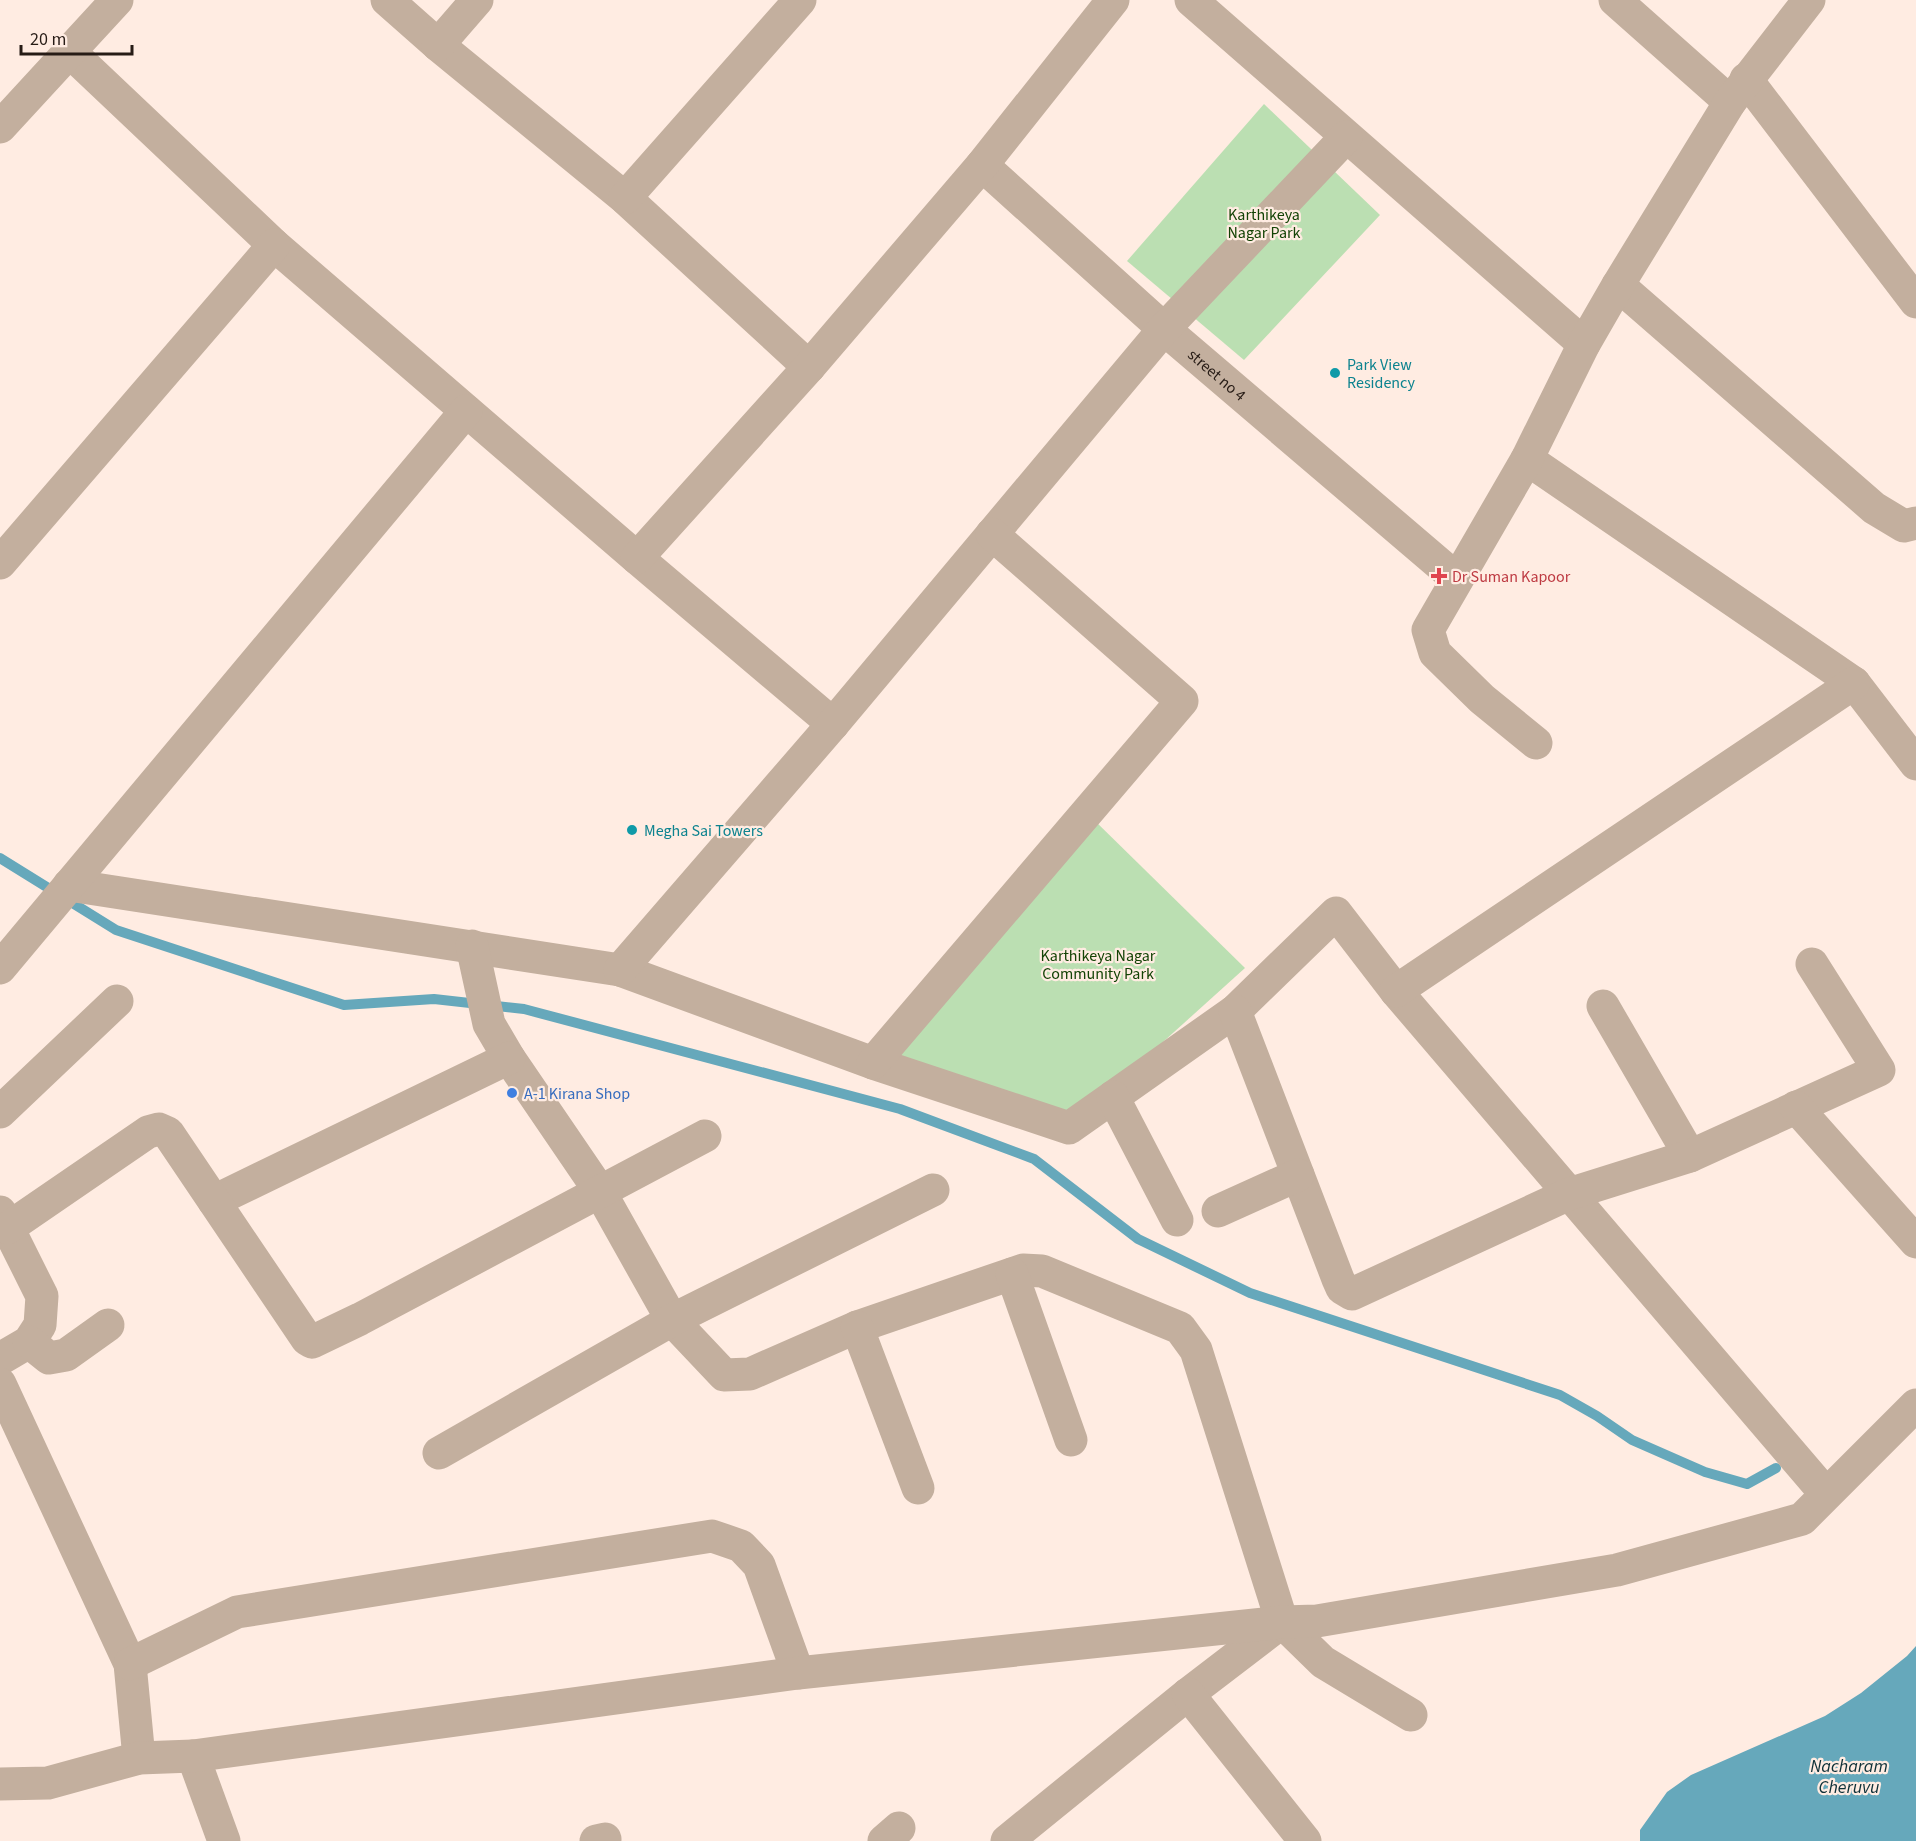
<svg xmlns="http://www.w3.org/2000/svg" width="1916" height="1841" viewBox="0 0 1916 1841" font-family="'Source Sans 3',sans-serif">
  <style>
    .green { fill: #bbdfb2 }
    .water { fill: #66a8bb }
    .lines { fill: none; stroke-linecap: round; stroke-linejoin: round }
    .stream { stroke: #66a8bb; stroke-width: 10 }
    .minor { stroke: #c3af9e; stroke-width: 33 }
    .culture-dot { fill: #0f9aa8; stroke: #ffece2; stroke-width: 2 }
    .health-dot { fill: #e0444e; stroke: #ffece2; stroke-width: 2 }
    .shop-dot { fill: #3f7fe0; stroke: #ffece2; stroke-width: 2 }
    .labels { text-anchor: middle; stroke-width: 4.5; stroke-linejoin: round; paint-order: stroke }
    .park-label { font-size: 16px; fill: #134305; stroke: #ffece2 }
    .culture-label { font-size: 16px; fill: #0d838f; stroke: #ffece2; text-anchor: start }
    .street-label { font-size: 16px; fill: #271c16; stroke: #ffece2 }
    .health-label { font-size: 16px; fill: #be3a42; stroke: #ffece2; text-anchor: start }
    .shop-label { font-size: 16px; fill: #366cbe; stroke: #ffece2; text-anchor: start }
    .water-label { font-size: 18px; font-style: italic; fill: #0d2f37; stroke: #ffece2 }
  </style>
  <rect width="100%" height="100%" fill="#ffece2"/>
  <!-- green -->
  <g class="green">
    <polygon points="1264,104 1380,215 1244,360 1127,261"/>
    <polygon points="1091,817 1245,968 1153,1051 1070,1119 892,1052"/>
  </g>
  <!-- water -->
  <polygon class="water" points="1916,1646 1916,1841 1640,1841 1640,1830 1667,1792 1691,1775 1825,1716 1861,1693 1907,1656"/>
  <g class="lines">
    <!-- stream -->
    <polyline class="stream" points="0,858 116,930 344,1005 434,999 524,1009 900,1109 1034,1159 1138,1239 1250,1293 1560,1395 1597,1416 1632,1440 1705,1472 1747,1484 1776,1468"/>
    <!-- minor -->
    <g class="minor">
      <polyline points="387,0 438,45 625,198 809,367"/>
      <polyline points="1191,0 1584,344"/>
      <polyline points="1615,0 1730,102"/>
      <polyline points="438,45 477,0"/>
      <polyline points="69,51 274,245 637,558 833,724"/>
      <polyline points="1746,79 1916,302"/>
      <polyline points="0,127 117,0"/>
      <path id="s1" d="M982 165 1164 329 1457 579"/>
      <polyline points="625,198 800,0"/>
      <polyline points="1618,285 1874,508 1904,526 1916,523"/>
      <polyline points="1527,459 1854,683 1916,764"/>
      <polyline points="637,558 809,367 982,165 1113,0"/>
      <polyline points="0,563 274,245"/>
      <polyline points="1536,743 1482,699 1435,653 1428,630 1527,459 1584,344 1618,285 1730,102 1809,0"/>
      <polyline points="69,885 620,970 873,1063 1069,1128 1235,1011 1336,913 1396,991 1826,1494"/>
      <polyline points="472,946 489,1024 509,1058 599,1190 672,1320 724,1375 750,1374 857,1327 1023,1270 1042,1271 1180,1328 1196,1350 1282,1622 1188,1694 1007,1841"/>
      <polyline points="0,968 466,411"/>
      <polyline points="620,970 833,724 1164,329 1346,137"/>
      <polyline points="1396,991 1854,683"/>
      <polyline points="1603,1006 1690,1156"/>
      <polyline points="1235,1011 1338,1279 1342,1288 1352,1294 1569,1194 1690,1156 1879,1070 1812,964"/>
      <polyline points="873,1063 1182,701 992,534"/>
      <polyline points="1113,1097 1177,1220"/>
      <polyline points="1796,1107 1916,1242"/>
      <polyline points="0,1112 117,1001"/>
      <polyline points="214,1201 509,1058"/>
      <polyline points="1218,1211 1298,1175"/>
      <polyline points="0,1212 42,1296 40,1325 29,1342 0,1359"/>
      <polyline points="8,1228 148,1132 159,1129 168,1133 307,1339 312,1342 360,1319 705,1136"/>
      <polyline points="1012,1274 1071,1440"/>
      <polyline points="857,1327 918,1488"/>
      <polyline points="29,1342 49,1358 66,1355 108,1325"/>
      <polyline points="0,1384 130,1664 139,1758"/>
      <polyline points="439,1453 672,1320 933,1190"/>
      <polyline points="1282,1622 1323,1662 1411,1715"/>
      <polyline points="130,1664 237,1612 712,1536 741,1546 759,1565 798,1673"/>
      <polyline points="1188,1694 1305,1841"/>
      <polyline points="193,1756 224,1841"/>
      <polyline points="0,1784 48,1783 139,1758 193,1756 798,1673 1282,1622 1317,1621 1617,1570 1802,1519 1916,1405"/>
      <polyline points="596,1841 605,1839"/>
      <polyline points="884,1841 899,1828"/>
    </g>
  </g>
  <!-- markers -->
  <g class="culture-dot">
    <circle cx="1335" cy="373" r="6"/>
    <circle cx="632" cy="830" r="6"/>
  </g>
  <path class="health-dot" d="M1436 567h6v6h6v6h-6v6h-6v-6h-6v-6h6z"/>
  <circle class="shop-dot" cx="512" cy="1093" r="6"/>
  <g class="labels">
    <!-- park labels -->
    <g class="park-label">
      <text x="1264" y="220">Karthikeya<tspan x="1264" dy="18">Nagar Park</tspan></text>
      <text x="1098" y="961">Karthikeya Nagar<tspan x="1098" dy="18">Community Park</tspan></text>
    </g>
    <!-- culture labels -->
    <g class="culture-label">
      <text x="1347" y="370">Park View<tspan x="1347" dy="18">Residency</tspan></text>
      <text x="644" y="836">Megha Sai Towers</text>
    </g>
    <!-- street labels -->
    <g class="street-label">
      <text dy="6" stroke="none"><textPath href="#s1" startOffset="315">street no 4</textPath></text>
    </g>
    <!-- health labels -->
    <g class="health-label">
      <text x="1452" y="582">Dr Suman Kapoor</text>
    </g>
    <!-- shop labels -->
    <g class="shop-label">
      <text x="524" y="1099">A-1 Kirana Shop</text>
    </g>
    <!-- water labels -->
    <g class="water-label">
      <text x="1849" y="1772">Nacharam<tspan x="1849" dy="21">Cheruvu</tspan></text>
    </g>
  </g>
  <!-- scale -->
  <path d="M21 45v9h111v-9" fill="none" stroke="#271c16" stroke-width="3"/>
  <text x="30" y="45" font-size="18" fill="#271c16" stroke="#ffece2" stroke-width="4.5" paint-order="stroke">20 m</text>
</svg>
